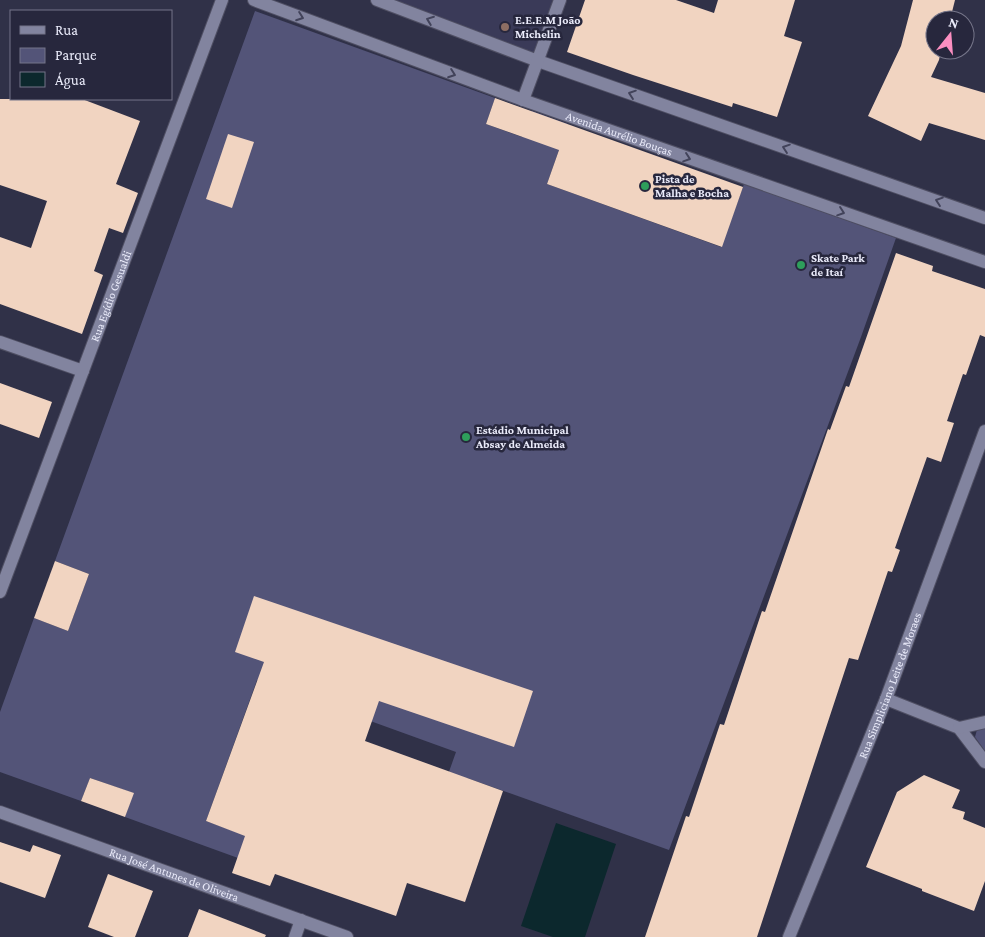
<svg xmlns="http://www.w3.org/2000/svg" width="985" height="937" viewBox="0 0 985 937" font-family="'Crimson Pro',serif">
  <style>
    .built { fill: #3a3a58 }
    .green { fill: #535478 }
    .water { fill: #0c282d }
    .building { fill: #f1d4c1 }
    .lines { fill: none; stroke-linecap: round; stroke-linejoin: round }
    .minor-casing { stroke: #4f4f63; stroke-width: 14 }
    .minor { stroke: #82849f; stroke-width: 12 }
    .oneway { stroke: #42435a }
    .education-dot { fill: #8d6e63; stroke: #27273d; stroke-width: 2 }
    .leisure-dot { fill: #2e9e5b; stroke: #27273d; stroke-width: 2 }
    .labels { text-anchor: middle; stroke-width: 5; stroke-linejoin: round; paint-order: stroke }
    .poi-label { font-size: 12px; font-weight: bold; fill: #eaebfa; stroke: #27273d; text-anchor: start }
    .street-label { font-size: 12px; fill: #eaebfa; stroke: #27273d }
  </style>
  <rect width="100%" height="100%" fill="#303148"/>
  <!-- built -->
  <polygon class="built" points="392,0 556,0 536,54"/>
  <!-- green -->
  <g class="green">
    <polygon points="255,11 495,98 486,124 522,137 532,111 568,124 547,184 721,247 744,184 896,238 861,337 669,850 467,778 440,797 456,752 257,680 206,821 294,853 238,858 125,817 133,793 90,778 81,801 0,772 0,712 34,618 68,631 89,574 55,561"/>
    <polygon points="985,724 985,751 975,737 978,726"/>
  </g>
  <!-- water -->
  <polygon class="water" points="556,823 616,844 585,937 553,937 521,926"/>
  <!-- building -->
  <g class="building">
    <polygon points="585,0 676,0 714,13 718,0 795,0 784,36 802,42 777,117 733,103 732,107 633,75 567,52"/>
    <polygon points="913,0 955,0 950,20 935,20 935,50 941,50 939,60 931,77 985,93 985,140 929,123 921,141 868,116 901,46"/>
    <polygon points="495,98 743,187 722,247 547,184 559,150 486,124"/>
    <polygon points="0,99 82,99 140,121 116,184 138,193 123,233 109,228 94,271 103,275 82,334 0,304 0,237 31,248 47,201 0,185"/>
    <polygon points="228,134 254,142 232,208 206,199"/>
    <polygon points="896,253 933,266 932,271 985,289 985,337 980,335 966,375 963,374 947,421 954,423 941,462 927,457 895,548 900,550 892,572 888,571 858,660 849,658 757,937 645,937 686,816 689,817 720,724 724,725 762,611 765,612 828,429 830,430 846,386 849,387"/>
    <polygon points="0,383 52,402 39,438 0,424"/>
    <polygon points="55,561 89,574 68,631 34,618"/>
    <polygon points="254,596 533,691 514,747 379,701 365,741 503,791 465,902 407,883 396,916 275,874 270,886 232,873 245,836 206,821 264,662 235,652"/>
    <polygon points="924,775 960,790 952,808 965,812 963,819 985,828 985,881 974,911 922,891 922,889 866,867 897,792"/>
    <polygon points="90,778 134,793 125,817 81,801"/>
    <polygon points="0,842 30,852 33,845 61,855 45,898 0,882"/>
    <polygon points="108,874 153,891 135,937 114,937 88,927"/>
    <polygon points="199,909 266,935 265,937 188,937"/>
  </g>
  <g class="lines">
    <defs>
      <g id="minor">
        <path id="s1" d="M254 0 523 100 985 262"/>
        <polyline points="377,0 538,61 985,218"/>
        <polyline points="523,100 560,0"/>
        <polyline points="0,342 83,371"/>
        <path id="s2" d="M0 592 222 0"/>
        <polyline points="886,699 959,728 985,762"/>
        <polyline points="959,728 985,722"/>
        <path id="s3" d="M0 812 347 937"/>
        <polyline points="295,937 301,920"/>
        <path id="s4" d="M789 937 886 699 985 431"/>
      </g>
    </defs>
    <!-- minor casing -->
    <use href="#minor" class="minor-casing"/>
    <!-- minor -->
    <use href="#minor" class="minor"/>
  </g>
  <!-- one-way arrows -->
  <defs><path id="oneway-chevron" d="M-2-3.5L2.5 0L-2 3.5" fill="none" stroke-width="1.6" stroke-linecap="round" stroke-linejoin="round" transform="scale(1.25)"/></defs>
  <g class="oneway">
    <use href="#oneway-chevron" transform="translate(300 17) rotate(20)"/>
    <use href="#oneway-chevron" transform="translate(430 20) rotate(-159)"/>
    <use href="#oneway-chevron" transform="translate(452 74) rotate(20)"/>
    <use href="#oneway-chevron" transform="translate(632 94) rotate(-161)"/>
    <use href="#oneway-chevron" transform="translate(786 148) rotate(-161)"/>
    <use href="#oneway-chevron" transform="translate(687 158) rotate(19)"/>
    <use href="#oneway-chevron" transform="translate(939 201) rotate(-161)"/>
    <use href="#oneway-chevron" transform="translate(841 212) rotate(19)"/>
  </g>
  <!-- markers -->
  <circle class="education-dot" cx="505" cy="27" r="5"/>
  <g class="leisure-dot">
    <circle cx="645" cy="186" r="5"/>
    <circle cx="801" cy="265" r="5"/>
    <circle cx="466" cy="437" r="5"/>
  </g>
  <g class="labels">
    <!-- poi labels -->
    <g class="poi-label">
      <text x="515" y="24">E.E.E.M João<tspan x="515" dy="14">Michelin</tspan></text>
      <text x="655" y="183">Pista de<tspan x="655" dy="14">Malha e Bocha</tspan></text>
      <text x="811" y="262">Skate Park<tspan x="811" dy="14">de Itaí</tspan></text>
      <text x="476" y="434">Estádio Municipal<tspan x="476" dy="14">Absay de Almeida</tspan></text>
    </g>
    <!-- street labels -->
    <g class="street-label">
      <text dy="4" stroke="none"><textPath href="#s1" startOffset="389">Avenida Aurélio Bouças</textPath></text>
      <text dy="4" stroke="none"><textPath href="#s2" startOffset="316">Rua Egídio Gesualdi</textPath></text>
      <text dy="4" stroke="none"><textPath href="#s4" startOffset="271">Rua Simpliciano Leite de Moraes</textPath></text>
      <text dy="4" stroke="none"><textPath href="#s3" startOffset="185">Rua José Antunes de Oliveira</textPath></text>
    </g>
  </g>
  <!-- legend -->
  <rect x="10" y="10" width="162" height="90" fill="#27273d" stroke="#757589"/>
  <rect x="20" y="26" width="25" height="8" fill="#82849f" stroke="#757589"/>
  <text x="55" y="35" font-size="15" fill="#eaebfa">Rua</text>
  <rect x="20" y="48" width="25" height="15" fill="#535478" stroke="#757589"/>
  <text x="55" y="60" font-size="15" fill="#eaebfa">Parque</text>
  <rect x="20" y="72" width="25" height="15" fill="#0c282d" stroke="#757589"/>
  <text x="55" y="85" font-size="15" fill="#eaebfa">Água</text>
  <!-- north arrow -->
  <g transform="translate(950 35) rotate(17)"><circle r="24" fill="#27273d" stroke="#757589"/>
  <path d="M0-4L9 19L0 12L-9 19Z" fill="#fc8fc1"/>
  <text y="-8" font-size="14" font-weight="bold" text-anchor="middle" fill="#eaebfa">N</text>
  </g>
</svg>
